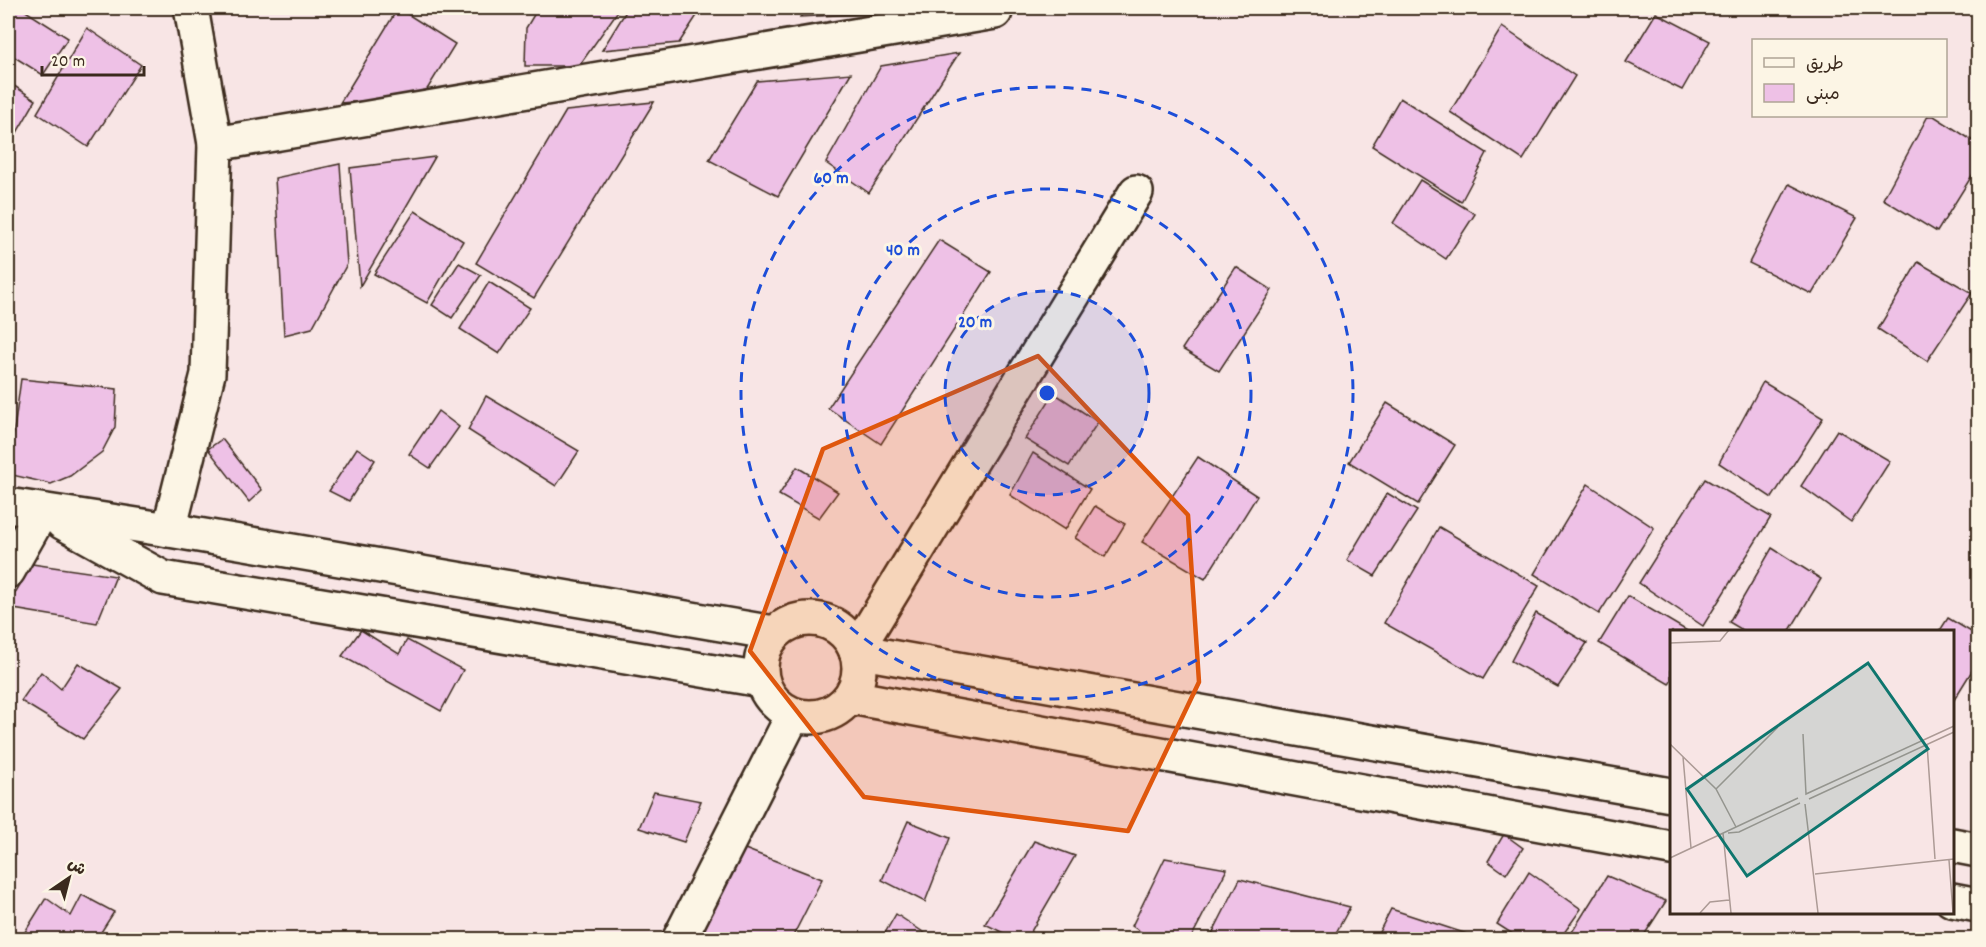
<svg xmlns="http://www.w3.org/2000/svg" width="1986" height="947" viewBox="0 0 1986 947" font-family="Dekko,'Playpen Sans Arabic',sans-serif">
  <style>
    .building { fill: #eec1e6; stroke: #3b2a1e; stroke-width: 1.5 }
    .lines { fill: none; stroke-linecap: round; stroke-linejoin: round }
    .street-casing { stroke: #3b2a1e; stroke-width: 38 }
    .secondary-casing { stroke: #3b2a1e; stroke-width: 38 }
    .street { stroke: #fcf5e5; stroke-width: 33 }
    .secondary { stroke: #fcf5e5; stroke-width: 33 }
    .marked { fill: #df570d; fill-opacity: 0.2; stroke: #df570d; stroke-width: 4.5; stroke-linejoin: round }
    .ring { fill: none; stroke: #1d4ed8; stroke-width: 3; stroke-dasharray: 10 8 }
    .inset-road { fill: none; stroke: #ac9a95; stroke-width: 1.5 }
    .view { fill: #0f766e; fill-opacity: 0.15; stroke: #0f766e; stroke-width: 3 }
    .inset-edge { fill: none; stroke: #3b2a1e; stroke-width: 3 }
    .centre { fill: #1d4ed8; stroke: #fcf5e5; stroke-width: 3 }
    .ring-label { font-size: 18px; text-anchor: middle; font-weight: bold; fill: #1d4ed8; stroke: #fcf5e5; stroke-width: 6; stroke-linejoin: round; paint-order: stroke }
  </style>
  <rect width="100%" height="100%" fill="#f8e5e5"/>
  <filter id="ink" filterUnits="userSpaceOnUse"><feTurbulence type="fractalNoise" baseFrequency=".0167" numOctaves="2"/><feDisplacementMap in="SourceGraphic" scale="12" xChannelSelector="R" yChannelSelector="G"/><feConvolveMatrix kernelMatrix="1 2 1 2 8 2 1 2 1" color-interpolation-filters="sRGB"/></filter>
  <g filter="url(#ink)">
    <!-- building -->
    <g class="building">
      <polygon points="10,8 21,8 68,38 43,75 8,53 8,12"/>
      <polygon points="398,8 455,44 423,96 340,103"/>
      <polygon points="538,8 620,8 579,66 525,66 526,28"/>
      <polygon points="628,8 702,8 679,43 602,50"/>
      <polygon points="807,8 900,8 897,12 800,17"/>
      <polygon points="1404,8 1416,8 1413,13"/>
      <polygon points="1656,13 1710,41 1682,90 1626,62"/>
      <polygon points="1502,27 1575,76 1523,160 1450,112"/>
      <polygon points="87,28 141,65 88,147 37,113"/>
      <polygon points="959,53 869,193 826,163 881,66"/>
      <polygon points="851,73 778,196 709,160 757,81"/>
      <polygon points="8,82 36,100 8,148"/>
      <polygon points="1400,98 1487,153 1461,202 1372,146"/>
      <polygon points="654,102 534,298 476,263 566,111"/>
      <polygon points="1928,116 1934,116 1978,144 1978,166 1937,232 1883,199"/>
      <polygon points="435,157 360,286 350,168"/>
      <polygon points="340,164 347,264 312,328 284,335 275,178"/>
      <polygon points="1420,180 1475,214 1446,259 1393,223"/>
      <polygon points="1789,184 1857,218 1812,294 1749,263"/>
      <polygon points="415,211 463,241 427,303 374,274"/>
      <polygon points="939,240 991,272 881,444 828,408"/>
      <polygon points="1918,262 1972,293 1927,361 1878,329"/>
      <polygon points="459,263 481,275 452,318 432,305"/>
      <polygon points="1236,267 1272,290 1219,371 1182,349"/>
      <polygon points="489,282 530,308 499,354 460,329"/>
      <polygon points="21,379 117,389 115,427 102,452 70,476 51,484 8,474"/>
      <polygon points="1763,382 1823,418 1772,498 1719,463"/>
      <polygon points="1054,393 1098,422 1069,466 1025,439"/>
      <polygon points="486,396 579,451 556,486 468,430"/>
      <polygon points="1387,403 1455,445 1418,504 1349,462"/>
      <polygon points="438,411 459,427 430,468 409,454"/>
      <polygon points="1837,430 1890,461 1851,522 1801,486"/>
      <polygon points="222,439 262,490 249,502 208,449"/>
      <polygon points="357,448 375,460 349,501 329,491"/>
      <polygon points="1033,453 1090,489 1065,530 1010,495"/>
      <polygon points="1198,457 1257,496 1205,579 1142,542"/>
      <polygon points="797,467 838,492 819,518 779,495"/>
      <polygon points="1705,479 1771,517 1703,626 1639,583"/>
      <polygon points="1588,484 1654,528 1599,614 1534,574"/>
      <polygon points="1387,493 1417,511 1375,576 1347,560"/>
      <polygon points="1095,506 1125,524 1105,557 1075,538"/>
      <polygon points="1439,527 1539,586 1483,679 1384,623"/>
      <polygon points="1772,548 1821,579 1789,632 1746,632 1729,622"/>
      <polygon points="32,564 116,576 97,623 8,608 8,605"/>
      <polygon points="1628,596 1689,632 1671,632 1671,680 1669,684 1599,643"/>
      <polygon points="1536,613 1587,643 1558,687 1511,661"/>
      <polygon points="1948,618 1978,636 1978,661 1952,703 1952,632 1939,632"/>
      <polygon points="361,630 399,654 407,640 463,670 441,711 342,656"/>
      <polygon points="78,663 122,689 83,739 21,701 41,672 61,689"/>
      <polygon points="654,792 701,801 684,842 639,828"/>
      <polygon points="908,821 950,838 925,902 882,880"/>
      <polygon points="1504,834 1523,848 1506,874 1488,861"/>
      <polygon points="1034,841 1075,856 1026,940 1018,940 985,924"/>
      <polygon points="745,849 822,879 791,940 719,940 703,932"/>
      <polygon points="1165,858 1227,869 1190,940 1153,940 1132,926"/>
      <polygon points="1529,872 1581,909 1559,940 1522,940 1497,924"/>
      <polygon points="1607,876 1666,901 1641,940 1567,940"/>
      <polygon points="1240,879 1350,907 1332,940 1209,940"/>
      <polygon points="82,895 114,912 96,940 20,940 46,898 71,916"/>
      <polygon points="1391,909 1473,936 1471,940 1375,940"/>
      <polygon points="896,914 935,940 881,940"/>
    </g>
    <g class="lines">
      <defs>
        <g id="street">
          <polyline points="215,144 995,12"/>
          <polyline points="169,530 208,374 215,144 191,8"/>
          <polyline points="8,571 42,511"/>
          <polyline points="856,651 1136,192"/>
          <polyline points="679,940 793,715"/>
        </g>
        <g id="secondary">
          <polyline points="8,505 169,530 774,633"/>
          <polyline points="62,522 163,578 761,680"/>
          <circle cx="810" cy="668" r="49"/>
          <polyline points="856,651 1671,795"/>
          <polyline points="851,697 1671,848"/>
          <polyline points="1952,845 1978,850"/>
          <polyline points="1952,900 1978,905"/>
        </g>
      </defs>
      <!-- street casing -->
      <use href="#street" class="street-casing"/>
      <!-- secondary casing -->
      <use href="#secondary" class="secondary-casing"/>
      <!-- street -->
      <use href="#street" class="street"/>
      <!-- secondary -->
      <use href="#secondary" class="secondary"/>
    </g>
  </g>
  <!-- marked area -->
  <path class="marked" d="M1038 356 1188 515 1199 682 1128 831 864 797 750 651 823 449Z"/>
  <!-- distance rings -->
  <circle cx="1047" cy="393" r="102" fill="#1d4ed8" fill-opacity=".12"/>
  <g class="ring">
    <circle cx="1047" cy="393" r="102"/>
    <circle cx="1047" cy="393" r="204"/>
    <circle cx="1047" cy="393" r="306"/>
  </g>
  <!-- overview -->
  <g transform="translate(1670 630)">
    <rect width="284" height="284" fill="#f8e5e5"/>
    <path class="inset-road" d="M0 13 50 11 59 0M133 104 136 164 284 96M0 114 46 159 66 197M257 114 265 229M13 127 21 218M46 159 108 97M139 169 284 102M135 174 148 283M53 203 61 283M58 203 69 202 130 173M0 228 128 168M279 230 283 283M145 244 284 229M30 283 40 272 59 270"/>
    <path class="view" d="M198 33 258 119 77 246 17 159Z"/>
    <rect width="284" height="284" class="inset-edge"/>
  </g>
  <circle cx="1047" cy="393" r="9" class="centre"/>
  <g class="ring-label">
    <text x="831" y="183">60 m</text>
    <text x="903" y="255">40 m</text>
    <text x="975" y="327">20 m</text>
  </g>
  <!-- margin -->
  <rect width="1986" height="947" fill="none" stroke="#fcf5e5" stroke-width="30"/>
  <rect x="15" y="15" width="1956" height="917" fill="none" stroke="#3b2a1e" stroke-width="2" filter="url(#ink)"/>
  <!-- legend -->
  <rect x="1752" y="39" width="195" height="78" fill="#fcf5e5" stroke="#afa495" stroke-width="1.5"/>
  <rect x="1764" y="58" width="30" height="9" fill="#fcf5e5" stroke="#afa495" stroke-width="1.5"/>
  <text x="1806" y="69" font-size="18" fill="#3b2a1e">طريق</text>
  <rect x="1764" y="84" width="30" height="18" fill="#eec1e6" stroke="#afa495" stroke-width="1.5"/>
  <text x="1806" y="99" font-size="18" fill="#3b2a1e">مبنى</text>
  <!-- north arrow -->
  <g transform="translate(69 878) rotate(35)" stroke="#fcf5e5" stroke-width="4.5" paint-order="stroke">
  <path d="M0-4.5L10 22L0 15L-10 22Z" fill="#3b2a1e"/>
  <text y="-9" font-size="16" font-weight="bold" text-anchor="middle" fill="#3b2a1e">ش</text>
  </g>
  <!-- scale -->
  <path d="M42 66v9h102v-9" fill="none" stroke="#3b2a1e" stroke-width="3"/>
  <text x="51" y="66" font-size="18" fill="#3b2a1e" stroke="#fcf5e5" stroke-width="4.5" paint-order="stroke">20 m</text>
</svg>
